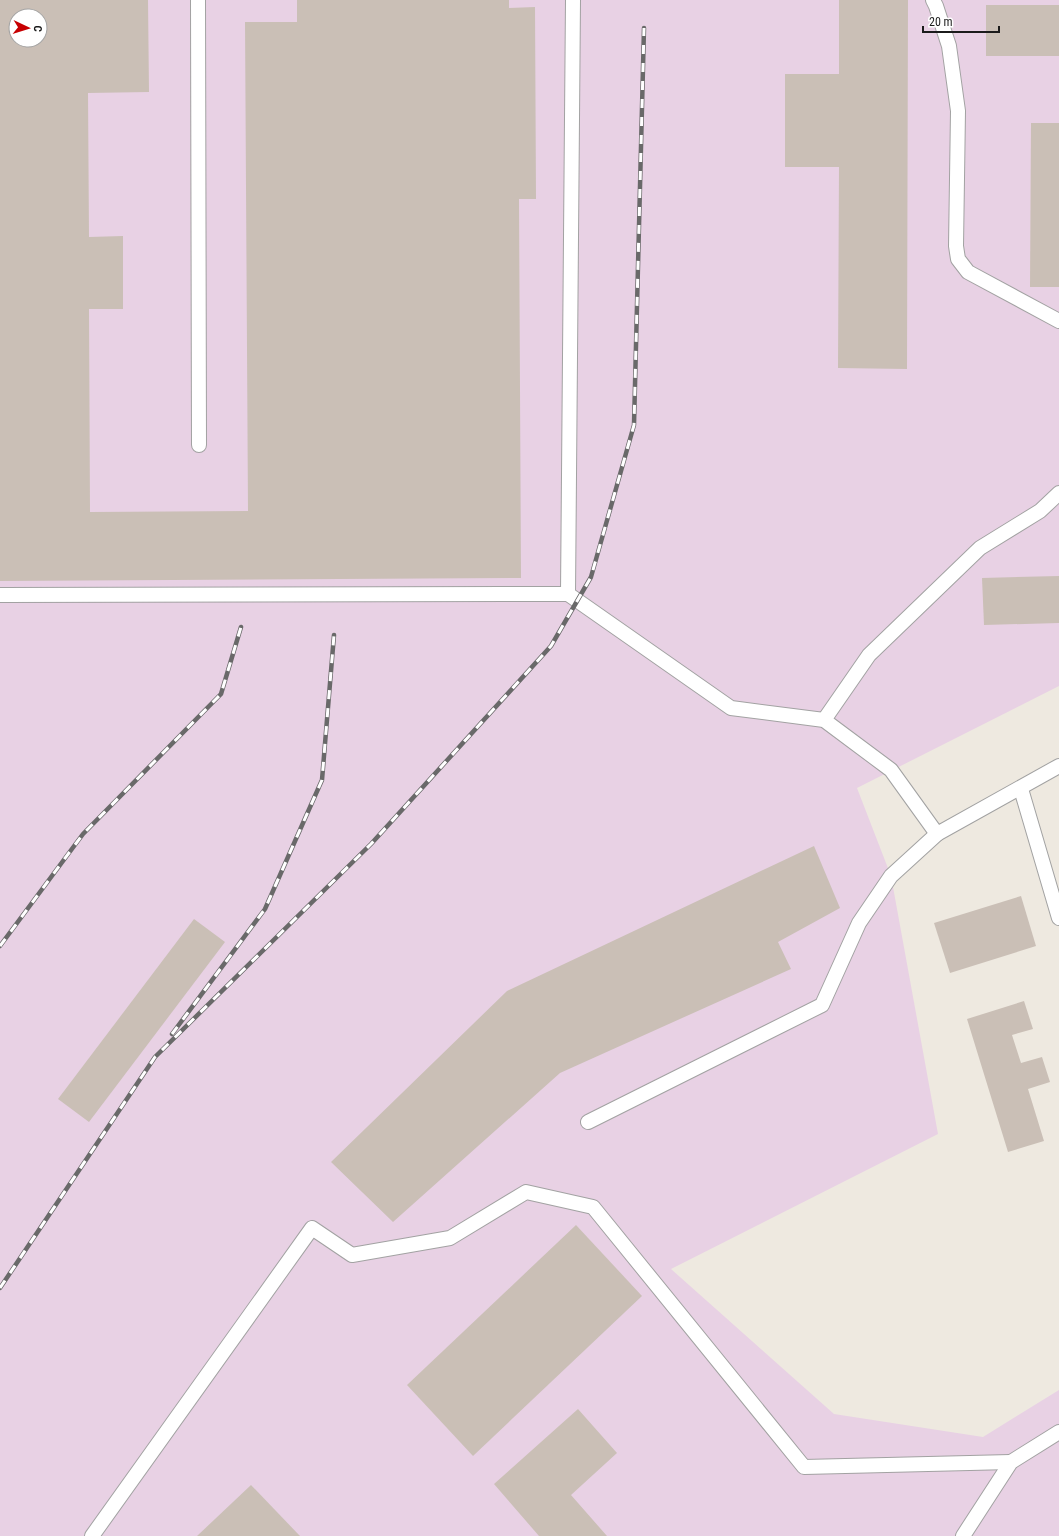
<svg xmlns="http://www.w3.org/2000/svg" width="1059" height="1536" viewBox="0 0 1059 1536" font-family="'Roboto Condensed',sans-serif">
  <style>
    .industrial { fill: #e8d1e4; fill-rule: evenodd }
    .building { fill: #cabfb6; fill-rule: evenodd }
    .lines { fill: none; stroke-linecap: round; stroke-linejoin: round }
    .lane-casing { stroke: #a2a2a2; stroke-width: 16 }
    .lane { stroke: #fff; stroke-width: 14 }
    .rail-casing { stroke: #696969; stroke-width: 4.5 }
    .rail { stroke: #fff; stroke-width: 3; stroke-dasharray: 9; stroke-linecap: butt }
  </style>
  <rect width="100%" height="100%" fill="#eee9e0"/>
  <!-- industrial -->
  <path class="industrial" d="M0 0H1059V686L857 788 891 876 938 1134 671 1269 834 1414 983 1437 1059 1390V1536H0ZM16 16H40V40H16Z"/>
  <!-- building -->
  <g class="building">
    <path d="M0 0H148L149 92 88 93 89 237 123 236V309H89L90 512 248 511 245 22H297V0H509V8L535 7 536 199H519L521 578 0 581ZM16 16H40V40H16Z"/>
    <polygon points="839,0 908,0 907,369 838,368 839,167 785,167 785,74 839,74"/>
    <rect x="986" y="5" width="73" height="51"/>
    <polygon points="1031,123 1059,123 1059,287 1030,287"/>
    <polygon points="1059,576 1059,623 984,625 982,578"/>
    <polygon points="814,846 840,908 778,942 791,969 560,1073 393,1222 331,1162 507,991"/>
    <polygon points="1021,896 1036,946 950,973 934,923"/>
    <polygon points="194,919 225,942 89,1122 58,1099"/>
    <polygon points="1024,1001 1033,1029 1012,1035 1021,1063 1042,1057 1050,1082 1028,1089 1044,1141 1008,1152 967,1019"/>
    <polygon points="576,1225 642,1296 473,1456 407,1385"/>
    <polygon points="578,1409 617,1453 571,1495 607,1536 539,1536 494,1484"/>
    <polygon points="251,1485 300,1536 197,1536"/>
  </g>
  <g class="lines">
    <defs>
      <g id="lane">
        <polyline points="198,0 199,445"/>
        <polyline points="933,0 936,6 949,46 958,111 956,246 958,259 968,272 1059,321"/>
        <polyline points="568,594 731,708 824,720 891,770 937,834 1059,766"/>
        <polyline points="0,595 568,594 573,0"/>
        <polyline points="824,720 869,655 980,548 1040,511 1059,493"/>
        <polyline points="1021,789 1059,918"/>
        <polyline points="588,1122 822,1005 859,923 891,876 937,834"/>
        <polyline points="92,1536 312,1228 352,1255 450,1238 526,1192 593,1207 804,1467 1011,1462"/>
        <polyline points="963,1536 1011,1462 1059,1432"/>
      </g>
    </defs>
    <!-- lane casing -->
    <use href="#lane" class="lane-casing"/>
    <!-- lane -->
    <use href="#lane" class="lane"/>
    <defs>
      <g id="rail">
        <polyline points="0,946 83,834 221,694 241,627"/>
        <polyline points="172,1034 265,909 322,780 334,635"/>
        <polyline points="0,1288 155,1057 371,844 551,646 591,577 634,425 644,28"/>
      </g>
    </defs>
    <!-- rail casing -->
    <use href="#rail" class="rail-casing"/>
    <!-- rail -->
    <use href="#rail" class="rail"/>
  </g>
  <!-- north arrow -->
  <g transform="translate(28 28) rotate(94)"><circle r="19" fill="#ffffff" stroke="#a4a4a4"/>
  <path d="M0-3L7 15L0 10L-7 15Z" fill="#c70002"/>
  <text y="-6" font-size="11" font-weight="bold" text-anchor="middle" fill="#1b1b1b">С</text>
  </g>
  <!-- scale -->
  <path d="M923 26v6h76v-6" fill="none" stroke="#1b1b1b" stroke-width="2"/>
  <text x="929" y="26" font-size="12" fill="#1b1b1b" stroke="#ffffff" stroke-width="3" paint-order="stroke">20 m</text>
</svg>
